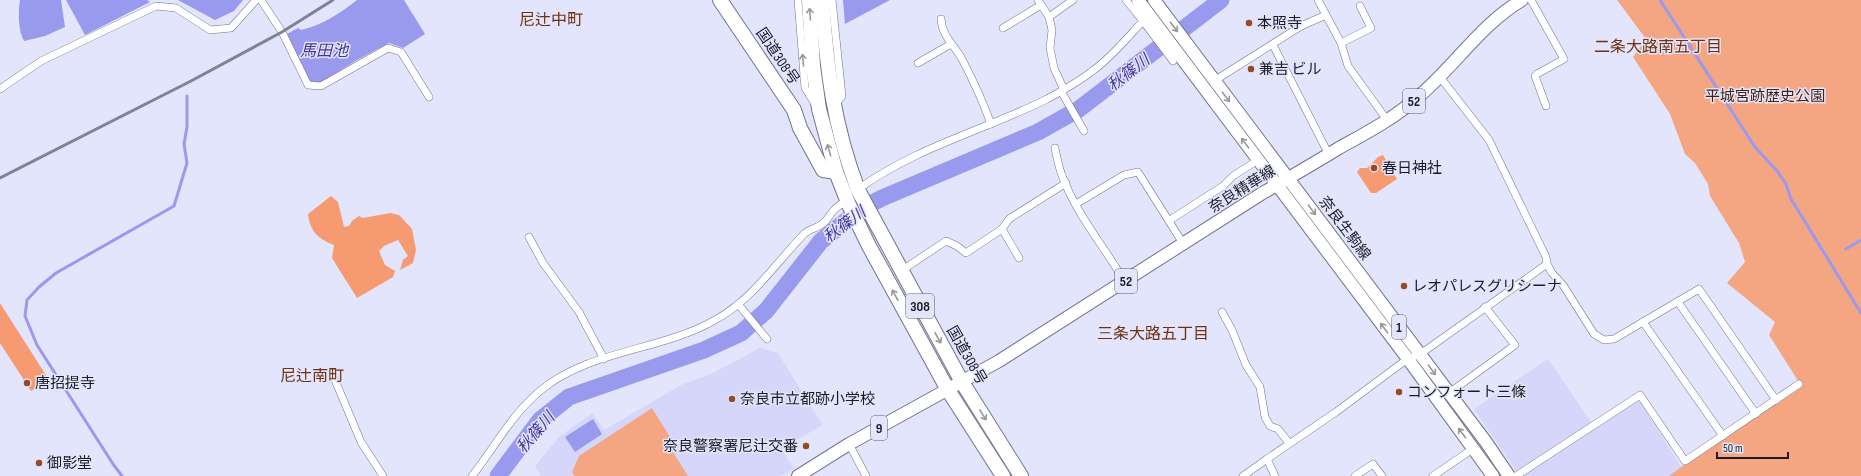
<svg xmlns="http://www.w3.org/2000/svg" width="1861" height="476" viewBox="0 0 1861 476" font-family="'Sofia Sans Condensed','Noto Sans JP',sans-serif">
  <style>
    .built { fill: #d5d6fa }
    .green { fill: #f4a683 }
    .forest { fill: #f59a71 }
    .water { fill: #99e }
    .lines { fill: none; stroke-linecap: round; stroke-linejoin: round }
    .stream { stroke: #99e; stroke-width: 3 }
    .river { stroke: #99e; stroke-width: 17 }
    .street-casing { stroke: #72738d; stroke-width: 8 }
    .primary-casing { stroke: #72738d; stroke-width: 14 }
    .highway-casing { stroke: #72738d; stroke-width: 16 }
    .street { stroke: #fff; stroke-width: 7 }
    .primary { stroke: #fff; stroke-width: 12 }
    .highway { stroke: #fff; stroke-width: 14 }
    .rail { stroke: #818293; stroke-width: 3 }
    .oneway { stroke: #98989d }
    .poi-dot { fill: #924a27; stroke: #e3e5fc; stroke-width: 1.5 }
    .labels { text-anchor: middle; stroke-width: 3; stroke-linejoin: round; paint-order: stroke }
    .shield { fill: #e3e5fc; stroke: #565866; stroke-width: 1 }
    .shield-label { font-size: 14px; font-weight: bold; fill: #1a1b25 }
    .poi-label { font-size: 15px; fill: #1a1b25; stroke: #e3e5fc; text-anchor: start }
    .street-label { font-size: 15px; fill: #1a1b25; stroke: #e3e5fc }
    .park-label { font-size: 15px; fill: #442110; stroke: #e3e5fc }
    .neighbourhood-label { font-size: 16px; fill: #703110; stroke: #e3e5fc }
    .water-label { font-size: 16px; font-style: italic; fill: #423597; stroke: #e3e5fc }
  </style>
  <rect width="100%" height="100%" fill="#e3e5fc"/>
  <!-- built -->
  <g class="built">
    <polygon points="760,348 778,353 822,424 821,426 781,449 794,468 780,476 541,476 535,466 559,437 592,413 604,430 681,385 711,374"/>
    <polygon points="1548,359 1591,422 1516,471 1474,409"/>
    <polygon points="1633,401 1640,402 1682,468 1669,476 1522,476"/>
  </g>
  <!-- green -->
  <g class="green">
    <polygon points="1617,0 1861,0 1861,476 1669,476 1688,462 1802,387 1769,335 1775,322 1727,283 1745,262 1739,243 1710,196 1708,184 1695,163 1685,154 1670,114 1633,57 1646,39"/>
    <polygon points="652,408 673,442 669,446 688,476 575,476 572,472 579,456"/>
  </g>
  <!-- forest -->
  <g class="forest">
    <polygon points="1383,155 1397,179 1376,193 1371,193 1357,172 1360,168 1367,168 1378,157"/>
    <path d="M331 196 338 202 344 227 349 226 352 221 359 216 363 218 390 213 399 215 412 229 416 250 413 263 400 270 403 260 408 256 398 240 384 246 379 251 385 265 395 271 393 277 357 298 332 258 334 245C318 239 310 231 308 214Z"/>
    <polygon points="0,303 49,380 31,391 0,343"/>
  </g>
  <!-- water -->
  <g class="water">
    <path d="M20 0H61L65 27 45 36 24 41C18 31 18 12 20 0Z"/>
    <polygon points="66,0 147,0 150,2 85,35"/>
    <polygon points="178,0 243,0 234,11 215,20"/>
    <path d="M357 0H404L425 34 403 48 389 43 357 60 320 83 308 81 287 34 298 28 301 30C321 26 342 12 357 0Z"/>
    <polygon points="843,0 890,0 845,24"/>
    <polygon points="593,419 602,434 575,452 565,437"/>
  </g>
  <g class="lines">
    <!-- stream -->
    <g class="stream">
      <polyline points="1660,0 1755,147 1778,172 1786,184 1791,199 1861,313"/>
      <polyline points="1846,249 1861,240"/>
      <polyline points="122,476 113,464 37,345 25,316 27,300 39,287 56,273 174,206 187,163 184,144 187,127 187,96"/>
    </g>
    <!-- river -->
    <polyline class="river" points="498,476 540,420 569,397 704,350 741,333 766,311 821,241 861,209 882,198 1038,132 1079,109 1221,0"/>
    <defs>
      <g id="street">
        <polyline points="261,0 282,32 308,85 321,86 388,48 401,52 429,97"/>
        <polyline points="798,0 805,88 815,104"/>
        <polyline points="832,0 842,96 835,105"/>
        <polyline points="1038,0 1049,17 1052,30 1050,48 1054,68 1064,90"/>
        <polyline points="1126,0 1143,21"/>
        <polyline points="1318,0 1341,43 1348,66 1387,120"/>
        <polyline points="1531,0 1564,59 1537,74 1535,76 1546,106"/>
        <polyline points="1049,17 1073,0"/>
        <path d="M941 19C942 36 954 45 962 59 973 80 983 102 991 124"/>
        <polyline points="1003,28 1041,5"/>
        <polyline points="1341,43 1371,28 1360,6"/>
        <polyline points="1273,45 1329,155"/>
        <polyline points="918,63 951,44"/>
        <polyline points="1440,77 1489,140 1546,257 1547,264 1552,273 1563,285 1594,334 1604,340 1614,339 1699,289 1776,400"/>
        <polyline points="1214,81 1301,26 1326,15"/>
        <polyline points="0,89 41,61 156,6 176,8 210,30 231,28 256,0"/>
        <polyline points="1061,91 1084,131"/>
        <path d="M1055 148C1057 158 1059 169 1063 178 1077 215 1105 248 1125 282"/>
        <path d="M857 190C916 147 983 131 1047 99 1062 91 1078 82 1091 72 1110 59 1127 38 1143 21L1173 61"/>
        <polyline points="1076,204 1124,175 1138,172 1184,245"/>
        <polyline points="1170,220 1223,186 1233,176 1258,160"/>
        <polyline points="1002,229 1009,219 1066,183"/>
        <polyline points="529,237 543,263 579,312 604,359"/>
        <polyline points="901,271 946,241 957,246 966,253 1002,229 1019,258"/>
        <polyline points="1678,302 1756,414"/>
        <polyline points="738,304 767,339"/>
        <polyline points="1222,312 1232,330 1246,365 1260,387 1265,417 1270,426 1278,429 1289,443"/>
        <polyline points="1643,322 1723,436"/>
        <polyline points="335,380 361,442 383,476"/>
        <polyline points="1449,393 1515,345 1485,307"/>
        <polyline points="849,444 866,476"/>
        <path d="M472 476C494 448 512 414 540 391 588 350 661 351 715 320 751 301 776 263 804 234 809 229 817 228 822 224 827 221 830 214 834 210 838 206 843 203 848 199"/>
        <polyline points="1243,476 1267,459"/>
        <polyline points="1275,476 1267,459 1336,412 1402,363 1426,350 1547,264"/>
        <polyline points="1355,476 1373,464 1382,476"/>
        <polyline points="1433,476 1474,448"/>
        <polyline points="1516,476 1640,395 1685,461 1799,384"/>
      </g>
      <g id="primary">
        <polyline points="1138,0 1408,359 1493,476"/>
        <polyline points="1154,0 1486,442 1509,476"/>
        <path d="M798 476 849 444 999 361 1261 194C1287 179 1313 164 1339 148 1366 133 1395 118 1418 97 1454 67 1481 24 1522 0"/>
      </g>
      <g id="highway">
        <polyline points="720,0 794,110 800,128 823,170 836,172"/>
        <polyline points="809,0 813,66 819,109 836,172 849,205 869,246 948,390 1003,476"/>
        <path d="M822 0C827 69 833 124 858 190L962 382 1021 476"/>
      </g>
    </defs>
    <!-- street casing -->
    <use href="#street" class="street-casing"/>
    <!-- primary casing -->
    <use href="#primary" class="primary-casing"/>
    <!-- highway casing -->
    <use href="#highway" class="highway-casing"/>
    <!-- street -->
    <use href="#street" class="street"/>
    <!-- primary -->
    <use href="#primary" class="primary"/>
    <!-- highway -->
    <use href="#highway" class="highway"/>
    <!-- rail -->
    <polyline class="rail" points="0,178 191,81 282,32 333,0"/>
  </g>
  <!-- one-way arrows -->
  <defs><path id="oneway-shaft" d="M-6 0H5M1.5-3L5.5 0L1.5 3" fill="none" stroke-width="1.6" stroke-linecap="round" stroke-linejoin="round"/></defs>
  <g class="oneway">
    <use href="#oneway-shaft" transform="translate(810 14) rotate(-94)"/>
    <use href="#oneway-shaft" transform="translate(1174 27) rotate(53)"/>
    <use href="#oneway-shaft" transform="translate(803 60) rotate(-95)"/>
    <use href="#oneway-shaft" transform="translate(1226 97) rotate(53)"/>
    <use href="#oneway-shaft" transform="translate(1245 143) rotate(-127)"/>
    <use href="#oneway-shaft" transform="translate(829 150) rotate(-106)"/>
    <use href="#oneway-shaft" transform="translate(1312 210) rotate(53)"/>
    <use href="#oneway-shaft" transform="translate(895 295) rotate(-119)"/>
    <use href="#oneway-shaft" transform="translate(1384 328) rotate(-127)"/>
    <use href="#oneway-shaft" transform="translate(938 338) rotate(61)"/>
    <use href="#oneway-shaft" transform="translate(1432 370) rotate(53)"/>
    <use href="#oneway-shaft" transform="translate(983 415) rotate(58)"/>
    <use href="#oneway-shaft" transform="translate(1462 433) rotate(-127)"/>
  </g>
  <!-- markers -->
  <g class="poi-dot">
    <circle cx="1249" cy="23" r="4"/>
    <circle cx="1251" cy="69" r="4"/>
    <circle cx="1374" cy="168" r="4"/>
    <circle cx="1404" cy="286" r="4"/>
    <circle cx="27" cy="383" r="4"/>
    <circle cx="1399" cy="392" r="4"/>
    <circle cx="732" cy="399" r="4"/>
    <circle cx="806" cy="446" r="4"/>
    <circle cx="39" cy="463" r="4"/>
  </g>
  <g class="labels">
    <!-- shield labels -->
    <g class="shield">
      <rect x="1403" y="89" width="22" height="24" rx="3"/>
      <rect x="1115" y="269" width="22" height="24" rx="3"/>
      <rect x="906" y="294" width="28" height="24" rx="3"/>
      <rect x="1392" y="315" width="14" height="24" rx="3"/>
      <rect x="871" y="416" width="16" height="24" rx="3"/>
    </g>
    <g class="shield-label">
      <text x="1414" y="106">52</text>
      <text x="1126" y="286">52</text>
      <text x="920" y="311">308</text>
      <text x="1399" y="332">1</text>
      <text x="879" y="433">9</text>
    </g>
    <!-- poi labels -->
    <g class="poi-label">
      <text x="1257" y="28">本照寺</text>
      <text x="1259" y="74">兼吉 ビル</text>
      <text x="1382" y="173">春日神社</text>
      <text x="1412" y="291">レオパレスグリシーナ</text>
      <text x="35" y="388">唐招提寺</text>
      <text x="1407" y="397">コンフォート三條</text>
      <text x="740" y="404">奈良市立都跡小学校</text>
      <text x="798" y="451" text-anchor="end">奈良警察署尼辻交番</text>
      <text x="47" y="468">御影堂</text>
    </g>
    <!-- street labels -->
    <g class="street-label">
      <text transform="translate(778 56) rotate(56)" y="5">国道308号</text>
      <text transform="translate(1242 189) rotate(-32)" y="5">奈良精華線</text>
      <text transform="translate(1345 228) rotate(53)" y="5">奈良生駒線</text>
      <text transform="translate(967 355) rotate(60)" y="5">国道308号</text>
    </g>
    <!-- park labels -->
    <g class="park-label">
      <text x="1765" y="101">平城宮跡歴史公園</text>
    </g>
    <!-- neighbourhood labels -->
    <g class="neighbourhood-label">
      <text x="551" y="25">尼辻中町</text>
      <text x="1658" y="52">二条大路南五丁目</text>
      <text x="1153" y="339">三条大路五丁目</text>
      <text x="312" y="381">尼辻南町</text>
    </g>
    <!-- water labels -->
    <g class="water-label">
      <text x="324" y="56">馬田池</text>
      <text transform="translate(1128 72) rotate(-38)" y="6">秋篠川</text>
      <text transform="translate(844 224) rotate(-37)" y="6">秋篠川</text>
      <text transform="translate(535 432) rotate(-49)" y="6">秋篠川</text>
    </g>
  </g>
  <!-- scale -->
  <path d="M1717 452v6h71v-6" fill="none" stroke="#1a1b25" stroke-width="2"/>
  <text x="1723" y="452" font-size="12" fill="#1a1b25" stroke="#e3e5fc" stroke-width="3" paint-order="stroke">50 m</text>
</svg>
